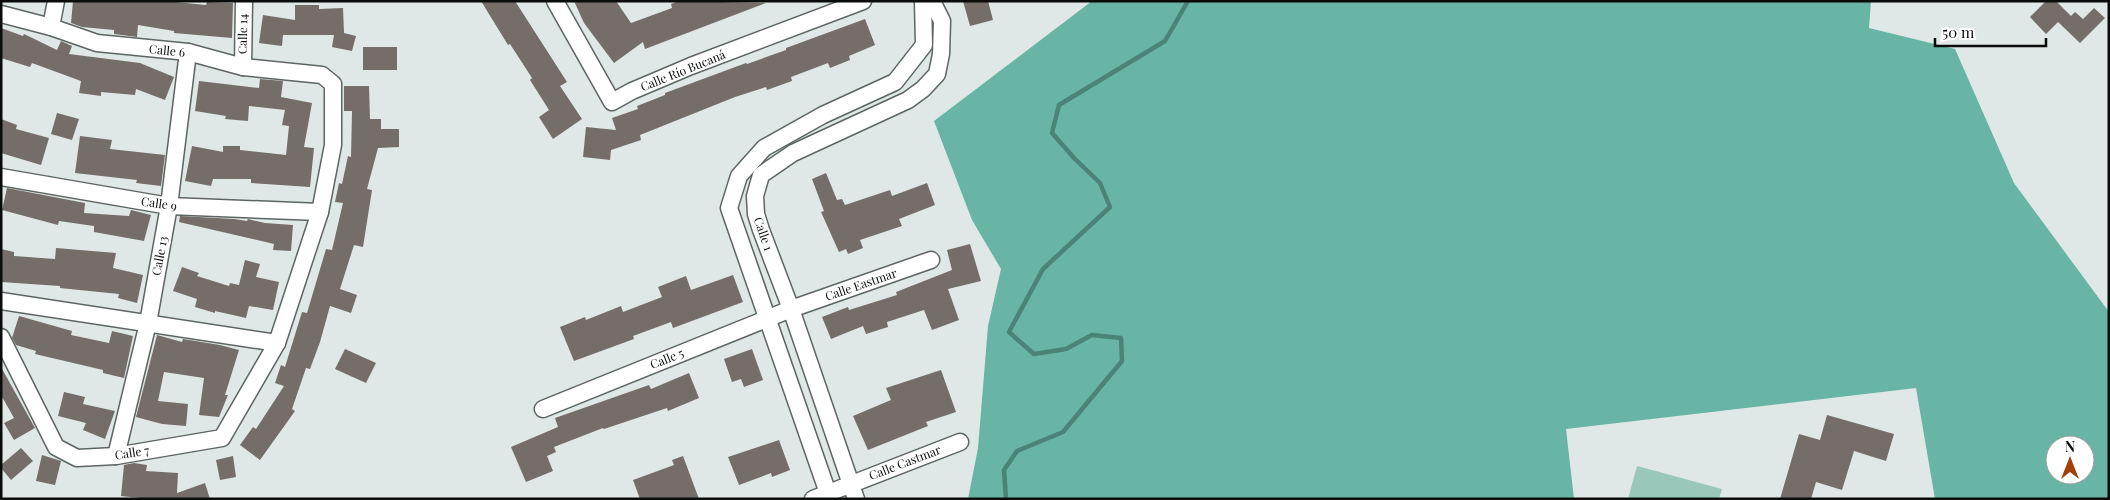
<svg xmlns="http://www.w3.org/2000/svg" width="2110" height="500" viewBox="0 0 2110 500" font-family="'Playfair Display',serif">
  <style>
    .green { fill: #99c7bc }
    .forest { fill: #68b5a5; fill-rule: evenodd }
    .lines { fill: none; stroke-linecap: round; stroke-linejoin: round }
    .stream { stroke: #4c8377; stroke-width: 4.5 }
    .building { fill: #756d6a }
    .minor-casing { stroke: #5d6563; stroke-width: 19 }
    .minor { stroke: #fff; stroke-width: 16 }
    .labels { text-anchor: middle; stroke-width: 4; stroke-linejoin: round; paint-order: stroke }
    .street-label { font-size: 12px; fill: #090c0b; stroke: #fff }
  </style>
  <rect width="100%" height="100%" fill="#dfe8e6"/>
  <!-- green -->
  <polygon class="green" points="1637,466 1722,489 1719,499 1628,499"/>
  <!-- forest -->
  <path class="forest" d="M1092 1H1871L1869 28 1955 49 2014 183 2109 312V499H1935L1916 388 1566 429 1574 499H968L978 448 988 326 1001 269 972 220 934 121ZM2055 445H2085V475H2055Z"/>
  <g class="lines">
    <!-- stream -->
    <polyline class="stream" points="1006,499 1004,470 1017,451 1063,432 1122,361 1121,338 1092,335 1066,349 1034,354 1009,332 1043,269 1110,207 1100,183 1075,159 1052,133 1059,105 1165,41 1188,1"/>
  </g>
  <!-- building -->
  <g class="building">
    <polygon points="73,1 166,1 206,5 207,2 233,3 232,38 174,33 174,31 138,25 137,37 114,34 114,30 82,27 71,23"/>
    <polygon points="481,1 515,1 567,82 560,86 582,119 553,139 539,117 549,110 530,80 532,78 510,44 508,45"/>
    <polygon points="574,1 616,1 631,23 672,8 671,4 679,1 766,3 645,49 643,42 614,63 584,23"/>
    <polygon points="963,1 988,1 993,20 970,26"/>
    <polygon points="2046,1 2056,1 2071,16 2075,12 2083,19 2094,8 2105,18 2080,43 2058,22 2046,34 2030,17"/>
    <polygon points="295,5 319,5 319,9 343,8 344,33 356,36 352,51 332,47 334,35 283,35 282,46 259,43 263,15 295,20"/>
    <polygon points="865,19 875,45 849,56 850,60 830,68 828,63 791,77 792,81 767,90 766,87 735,97 640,135 641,140 611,150 610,160 583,157 586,127 616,130 612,118 638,109 637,106 665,95 665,93 746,63 747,64 786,50 786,48"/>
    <polygon points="1,28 23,36 24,34 57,50 61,41 72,46 69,54 140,63 174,77 165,100 136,89 135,95 101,92 101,96 79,93 81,81 32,63 30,67 1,58"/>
    <rect x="363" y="47" width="34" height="23"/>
    <polygon points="260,79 283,81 281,97 312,103 304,147 314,148 310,187 251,183 251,179 213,179 211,186 185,181 192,146 223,152 223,146 240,146 240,150 286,155 289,126 282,125 285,110 249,106 248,121 225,119 226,116 195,111 199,81 259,88"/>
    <polygon points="344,86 369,86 370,119 381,119 381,129 399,129 399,147 378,148 367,189 372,190 363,247 354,245 340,289 357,295 351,313 330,306 320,342 310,369 306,368 292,409 295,411 260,460 240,445 253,427 256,429 284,386 275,383 281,365 285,367 302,312 307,313 326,249 332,250 343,203 335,202 339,183 342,184 348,156 351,157 352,111 344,111"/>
    <polygon points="57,113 79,119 72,140 51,134"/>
    <polygon points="1,119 17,125 16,129 49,138 41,165 1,153"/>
    <polygon points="80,136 112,140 110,149 165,155 161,186 136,183 137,180 75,173"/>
    <polygon points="826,173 837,200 842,199 845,205 890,190 892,196 927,183 935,205 899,219 902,226 860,240 863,248 848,254 846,249 839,252 821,212 824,211 812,179"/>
    <polygon points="7,188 85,203 84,213 129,216 131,210 151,215 144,241 94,232 94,226 59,221 58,225 2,210"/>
    <polygon points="180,216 234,219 247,221 248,219 265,223 293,225 291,251 273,250 274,244 179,222"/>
    <polygon points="970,244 981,281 948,289 959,320 932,330 924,310 887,322 888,327 866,334 863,326 831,339 822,317 848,307 849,310 897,295 896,292 952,270 947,250"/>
    <polygon points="56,248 116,253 113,268 143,275 137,303 118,298 119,294 60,288 60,286 1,282 1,249 14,252 14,256 55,259"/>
    <polygon points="245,260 260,264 256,277 279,282 273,310 249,306 246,318 215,311 215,313 195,307 197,299 173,291 182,267 199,273 197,276 229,286 230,283 239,285"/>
    <polygon points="733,275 743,302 673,328 671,322 633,336 634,339 574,361 560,327 585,317 586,320 621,306 623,312 662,297 658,287 686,276 691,290"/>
    <polygon points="19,316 72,331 71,335 109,343 112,331 133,336 124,378 103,373 103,370 35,354 36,351 16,345 12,338"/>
    <polygon points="157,335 182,342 183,339 220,345 239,350 225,395 228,395 219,417 199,415 204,378 164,372 158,401 188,404 186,426 162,424 136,417"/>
    <polygon points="345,349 376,363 366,383 335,369"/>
    <polygon points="752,349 763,380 744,387 741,379 732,382 724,359"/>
    <polygon points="1,367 35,428 14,440 4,423 14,418 1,395"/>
    <polygon points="941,370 956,412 926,422 928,426 868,450 853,416 891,400 886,388"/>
    <polygon points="689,373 699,398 668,411 667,408 604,429 603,428 554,447 556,452 547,456 553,471 526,482 511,447 558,427 555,418 649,385 651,389"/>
    <polygon points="64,392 85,397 83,404 115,411 105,439 83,430 86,423 58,416"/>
    <polygon points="1827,415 1894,434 1886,461 1854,451 1842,490 1816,482 1811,499 1780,499 1799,434 1820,440"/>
    <polygon points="779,440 790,470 772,477 771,473 739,485 728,457"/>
    <polygon points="21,448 33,461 11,480 1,468 1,465"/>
    <polygon points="42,455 61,461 55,485 36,481"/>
    <polygon points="233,456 236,477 220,480 216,460"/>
    <polygon points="683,456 699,499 640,499 633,480 674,465 672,460"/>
    <polygon points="134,463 147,465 146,471 178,473 177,493 205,483 210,499 149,499 121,496 124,465"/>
  </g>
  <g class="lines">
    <defs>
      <g id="minor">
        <polyline points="555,1 612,102 632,91 691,66 863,1"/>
        <polyline points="1,14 51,27 97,43 188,52 243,67 322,75 333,84 333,145 320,212 277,343 222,438 116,456 77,458 56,447 1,337"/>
        <polyline points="51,27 56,1"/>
        <polyline points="243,67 244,1"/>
        <polyline points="1,177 169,206 320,212"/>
        <polyline points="1,301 277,343"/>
        <polyline points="543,409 791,309 931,260"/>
        <polyline points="116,456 148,323 169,206 188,52"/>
        <polyline points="813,499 960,442"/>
        <polyline points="830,499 729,208 739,176 764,148 823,115 895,82 924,45 923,1"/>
        <polyline points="856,499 791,309 761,230 756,214 755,196 761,175 793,153 908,100 923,89 937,74 941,54 942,21 932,1"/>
      </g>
    </defs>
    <!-- minor casing -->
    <use href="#minor" class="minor-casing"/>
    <!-- minor -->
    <use href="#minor" class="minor"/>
  </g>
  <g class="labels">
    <!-- street labels -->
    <g class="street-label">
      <text transform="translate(243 34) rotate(-89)" y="4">Calle 14</text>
      <text transform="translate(167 51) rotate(6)" y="4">Calle 6</text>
      <text transform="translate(683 71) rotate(-22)" y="4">Calle Río Bucaná</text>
      <text transform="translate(159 204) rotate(8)" y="4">Calle 9</text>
      <text transform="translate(763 234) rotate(71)" y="4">Calle 1</text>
      <text transform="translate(160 256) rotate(-79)" y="4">Calle 13</text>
      <text transform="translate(861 285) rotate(-19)" y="4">Calle Eastmar</text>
      <text transform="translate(667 359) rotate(-22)" y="4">Calle 5</text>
      <text transform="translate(132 453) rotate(-9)" y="4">Calle 7</text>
      <text transform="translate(905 463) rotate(-21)" y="4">Calle Castmar</text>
    </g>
  </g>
  <!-- border -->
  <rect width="2110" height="500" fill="none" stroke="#090c0b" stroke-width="5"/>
  <!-- north arrow -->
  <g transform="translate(2070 460)"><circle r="24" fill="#ffffff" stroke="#9d9e9d"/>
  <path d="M0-4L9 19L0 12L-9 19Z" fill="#a34009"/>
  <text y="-8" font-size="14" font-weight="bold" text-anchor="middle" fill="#090c0b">N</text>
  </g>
  <!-- scale -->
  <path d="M1935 38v8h111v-8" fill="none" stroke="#090c0b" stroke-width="2.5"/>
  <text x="1942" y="38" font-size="15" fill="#090c0b" stroke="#ffffff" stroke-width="4" paint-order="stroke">50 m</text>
</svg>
